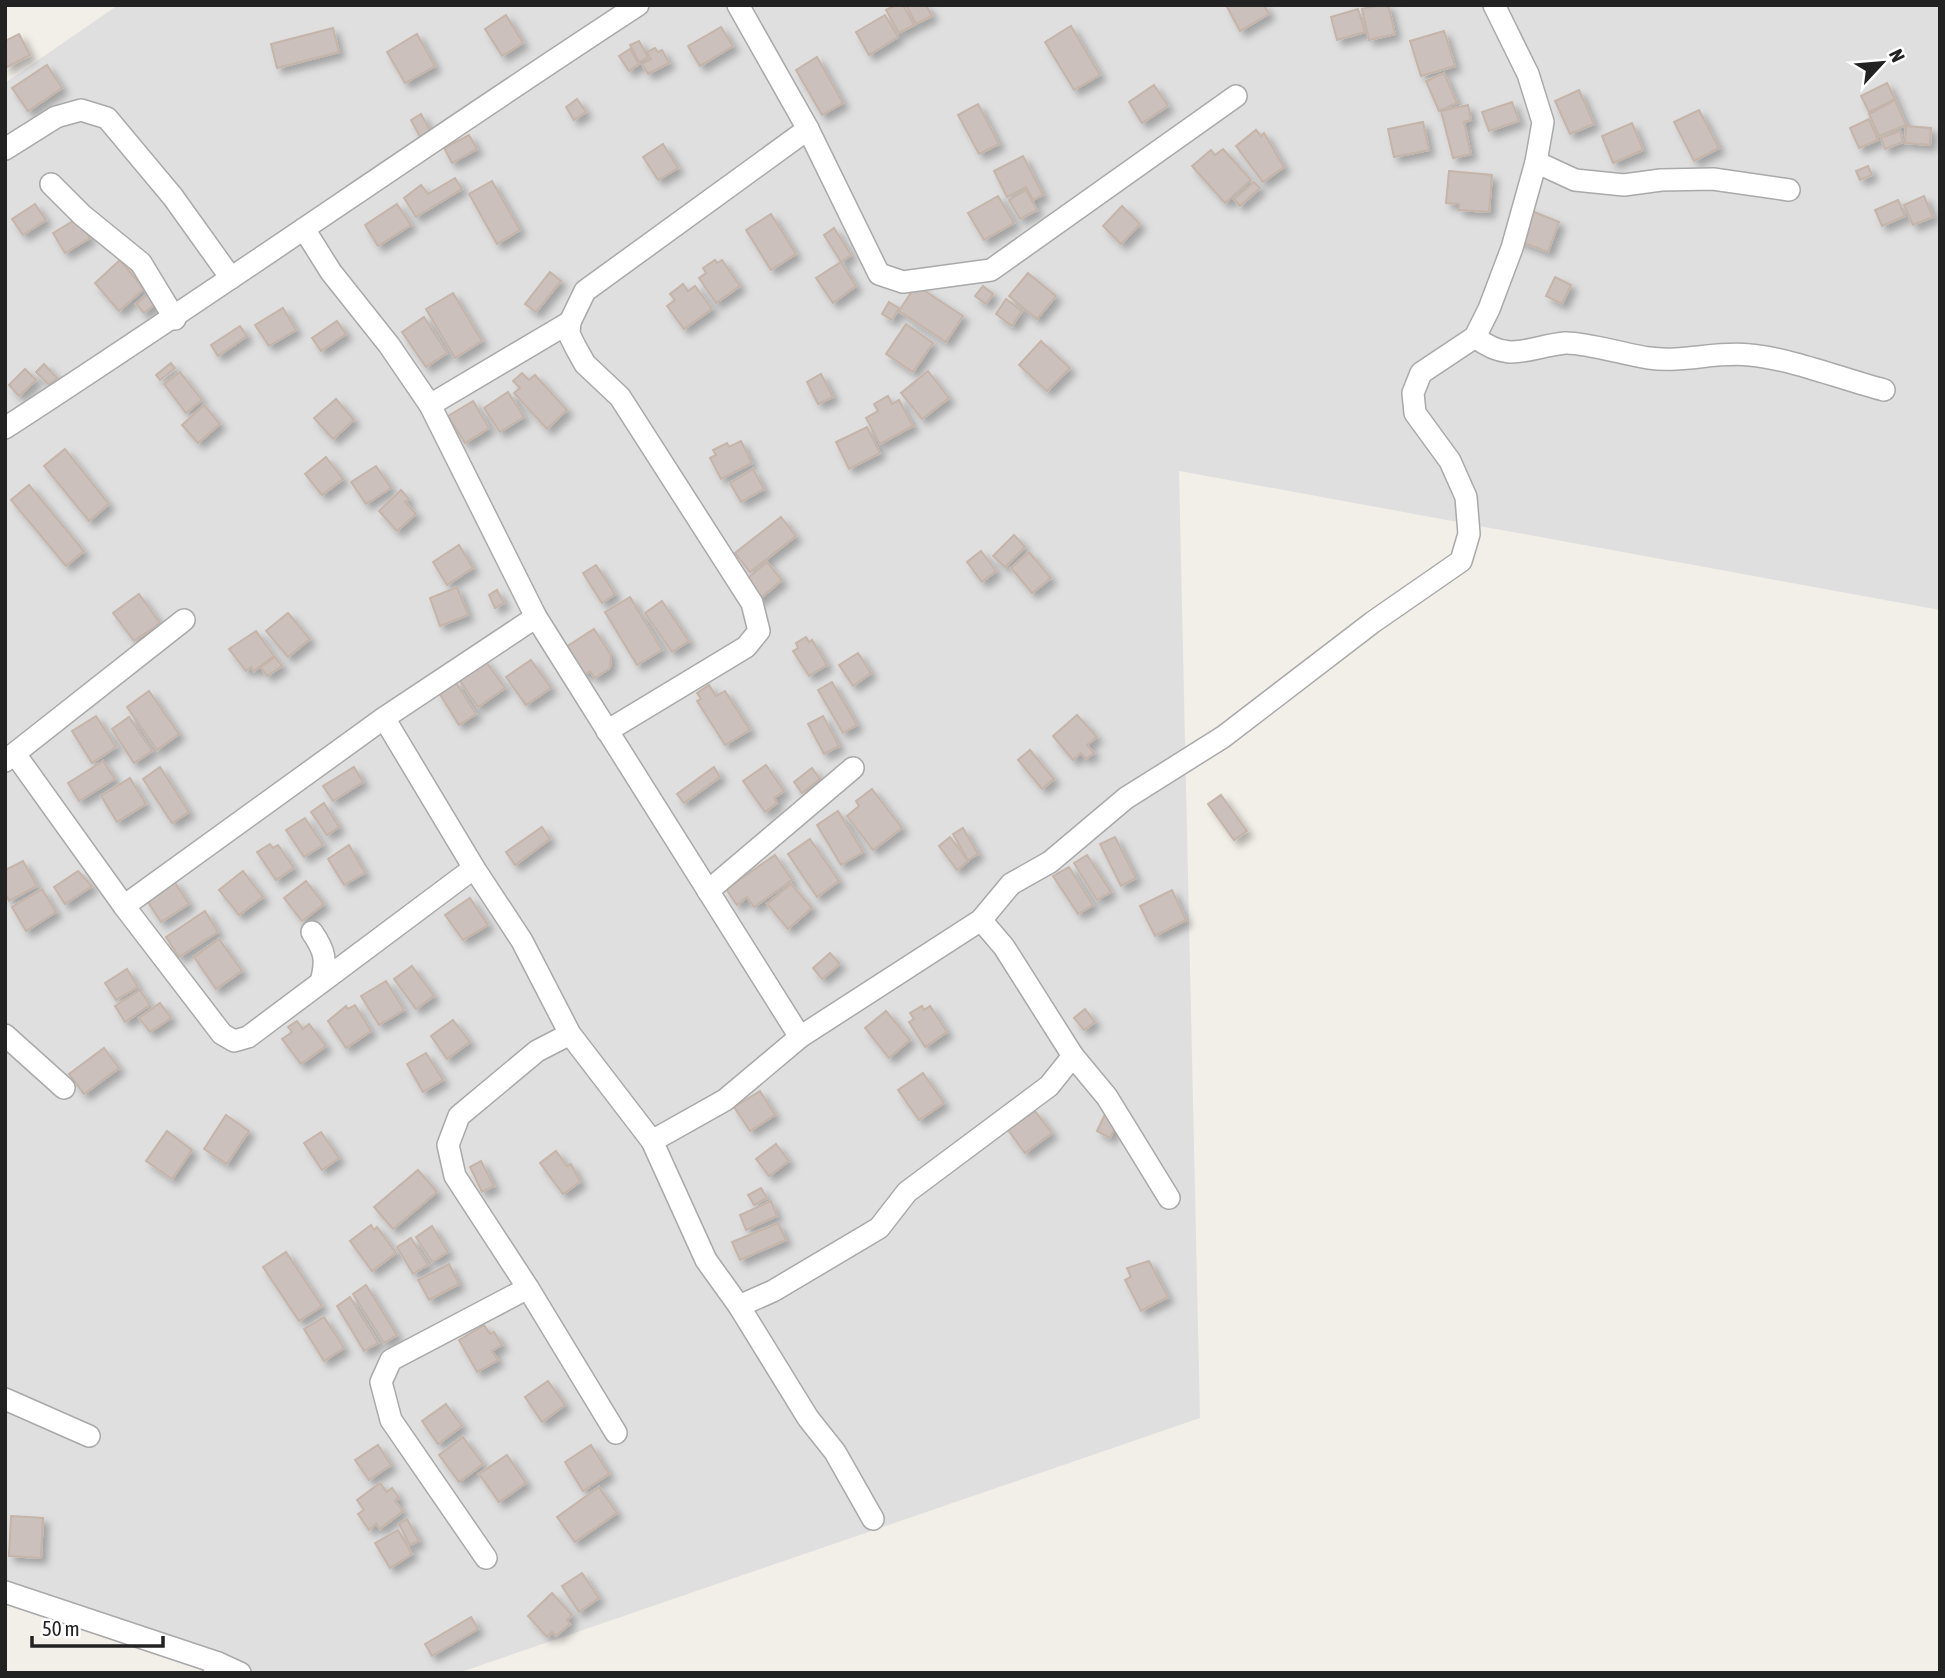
<svg xmlns="http://www.w3.org/2000/svg" width="1945" height="1678" viewBox="0 0 1945 1678" font-family="'Asap Condensed',sans-serif">
  <style>
    .residential { fill: #e0dfdf }
    .building { fill: #cbc0bb; stroke: #c5b4a9; stroke-width: 2; filter: url(#shadow) }
    .lines { fill: none; stroke-linecap: round; stroke-linejoin: round }
    .minor-casing { stroke: #a9a9a9; stroke-width: 24 }
    .minor { stroke: #fff; stroke-width: 21 }
  </style>
  <defs>
    <filter id="shadow"><feDropShadow dx="5.5" dy="5.5" stdDeviation="3.5" flood-color="#0004"/></filter>
  </defs>
  <rect width="100%" height="100%" fill="#f2eee8"/>
  <!-- residential -->
  <polygon class="residential" points="118,5 1940,5 1940,610 1179,471 1200,1418 458,1673 222,1673 5,1595 5,83"/>
  <!-- building -->
  <g class="building">
    <polygon points="896,5 903,5 914,25 899,33 886,10"/>
    <polygon points="906,5 926,5 932,16 916,24"/>
    <polygon points="1226,5 1264,5 1269,14 1240,31"/>
    <polygon points="1379,5 1388,5 1395,34 1369,40 1362,9"/>
    <polygon points="1358,9 1365,32 1337,40 1331,17"/>
    <polygon points="506,15 523,43 502,56 485,29"/>
    <polygon points="885,15 898,37 869,55 856,32"/>
    <polygon points="1071,26 1100,75 1074,90 1045,42"/>
    <polygon points="721,27 733,46 700,66 688,46"/>
    <polygon points="333,28 339,52 277,68 271,44"/>
    <polygon points="1444,31 1455,66 1421,76 1410,41"/>
    <polygon points="19,34 30,55 5,68 5,41"/>
    <polygon points="417,34 435,66 405,83 387,52"/>
    <polygon points="639,41 648,57 639,62 630,45"/>
    <polygon points="655,48 658,52 662,50 669,63 648,74 642,64 651,59 647,52"/>
    <polygon points="630,49 639,64 629,71 619,56"/>
    <polygon points="817,57 843,103 822,115 796,70"/>
    <polygon points="47,65 62,88 28,111 12,88"/>
    <polygon points="1444,73 1457,103 1439,111 1426,81"/>
    <polygon points="1887,83 1895,99 1869,112 1861,96"/>
    <polygon points="1154,85 1168,106 1142,123 1129,102"/>
    <polygon points="1579,90 1594,124 1570,134 1555,101"/>
    <polygon points="577,99 586,112 574,120 566,107"/>
    <polygon points="1895,100 1906,125 1879,136 1869,114"/>
    <polygon points="1512,102 1519,121 1489,131 1482,112"/>
    <polygon points="978,104 999,144 979,154 958,115"/>
    <polygon points="1468,105 1471,120 1464,122 1471,154 1453,158 1441,111"/>
    <polygon points="1699,110 1719,148 1694,161 1674,122"/>
    <polygon points="421,114 433,136 423,142 411,120"/>
    <polygon points="1869,119 1878,140 1859,148 1850,128"/>
    <polygon points="1423,122 1429,150 1394,157 1388,129"/>
    <polygon points="1632,123 1643,150 1613,163 1602,136"/>
    <polygon points="1906,126 1931,128 1930,145 1905,143"/>
    <polygon points="1256,130 1261,136 1264,133 1284,167 1263,182 1236,146"/>
    <polygon points="1900,131 1903,142 1885,149 1881,138"/>
    <polygon points="469,135 477,149 452,163 444,148"/>
    <polygon points="663,144 678,168 658,180 643,157"/>
    <polygon points="1223,149 1251,180 1225,203 1192,166 1211,150 1215,155"/>
    <polygon points="1023,156 1043,195 1033,200 1026,187 1007,197 994,171"/>
    <polygon points="1868,166 1872,175 1860,180 1856,171"/>
    <polygon points="1449,171 1492,175 1489,212 1459,210 1459,204 1446,203"/>
    <polygon points="455,178 462,189 416,217 404,198 421,185 428,194"/>
    <polygon points="492,181 520,230 497,244 469,194"/>
    <polygon points="1254,182 1260,188 1240,206 1234,199"/>
    <polygon points="1026,190 1037,210 1020,219 1009,200"/>
    <polygon points="998,196 1014,223 984,240 968,213"/>
    <polygon points="1924,196 1933,217 1913,225 1904,205"/>
    <polygon points="1898,200 1905,216 1882,226 1875,210"/>
    <polygon points="35,204 46,220 23,235 12,219"/>
    <polygon points="397,204 411,225 378,246 365,225"/>
    <polygon points="1122,206 1140,224 1121,244 1103,226"/>
    <polygon points="1527,209 1559,222 1548,252 1516,240"/>
    <polygon points="771,214 796,254 771,270 746,230"/>
    <polygon points="78,218 90,238 65,253 53,233"/>
    <polygon points="834,228 851,255 841,262 824,235"/>
    <polygon points="120,260 144,289 119,311 95,283"/>
    <polygon points="715,260 717,263 722,260 740,286 716,303 699,278 706,273 703,268"/>
    <polygon points="841,262 856,286 833,303 816,278"/>
    <polygon points="550,272 561,281 536,312 525,304"/>
    <polygon points="1028,273 1056,296 1037,319 1009,296"/>
    <polygon points="1555,277 1571,285 1562,304 1546,296"/>
    <polygon points="683,284 688,291 695,286 712,309 684,329 667,306 675,300 670,294"/>
    <polygon points="916,285 963,316 946,342 899,311"/>
    <polygon points="983,286 993,294 986,304 975,296"/>
    <polygon points="151,291 159,301 144,313 136,304"/>
    <polygon points="453,293 482,341 455,358 426,309"/>
    <polygon points="1006,299 1022,311 1012,326 996,314"/>
    <polygon points="889,302 899,308 892,320 882,314"/>
    <polygon points="283,308 296,330 269,346 255,325"/>
    <polygon points="424,317 447,353 426,367 402,332"/>
    <polygon points="337,321 346,334 321,351 312,338"/>
    <polygon points="906,324 933,343 913,372 886,354"/>
    <polygon points="240,326 247,336 218,356 211,345"/>
    <polygon points="1041,341 1070,368 1047,391 1019,365"/>
    <polygon points="171,363 175,368 160,380 156,375"/>
    <polygon points="44,364 57,378 49,385 36,372"/>
    <polygon points="25,369 36,380 19,396 9,385"/>
    <polygon points="928,371 949,398 922,419 901,393"/>
    <polygon points="180,372 202,400 186,413 164,384"/>
    <polygon points="522,373 529,380 535,375 567,410 547,429 514,393 520,388 513,381"/>
    <polygon points="821,374 833,397 818,404 807,382"/>
    <polygon points="508,392 524,417 500,432 484,408"/>
    <polygon points="888,396 892,404 899,400 913,426 880,444 866,418 878,411 874,404"/>
    <polygon points="336,399 354,420 333,439 314,418"/>
    <polygon points="473,401 489,428 465,443 448,416"/>
    <polygon points="204,405 220,424 198,443 182,425"/>
    <polygon points="867,427 880,453 849,469 836,442"/>
    <polygon points="741,441 752,463 721,479 710,458 716,455 713,450 727,443 729,447"/>
    <polygon points="65,449 109,504 89,521 44,466"/>
    <polygon points="326,457 343,479 322,495 305,474"/>
    <polygon points="376,466 391,488 366,504 351,482"/>
    <polygon points="753,469 764,489 741,502 730,483"/>
    <polygon points="29,485 84,551 66,566 11,500"/>
    <polygon points="401,490 409,499 405,502 416,514 397,531 379,511"/>
    <polygon points="781,517 796,536 750,572 735,553"/>
    <polygon points="1014,535 1025,547 1005,567 993,556"/>
    <polygon points="459,545 473,568 447,585 433,562"/>
    <polygon points="981,551 996,571 982,582 967,562"/>
    <polygon points="1029,552 1051,578 1032,593 1011,568"/>
    <polygon points="767,562 782,580 757,601 742,583"/>
    <polygon points="596,565 615,594 602,603 583,573"/>
    <polygon points="457,587 468,615 440,626 430,598"/>
    <polygon points="497,590 504,603 495,608 489,595"/>
    <polygon points="139,594 160,623 134,641 113,613"/>
    <polygon points="630,597 662,650 637,665 605,612"/>
    <polygon points="662,601 689,641 672,652 645,613"/>
    <polygon points="288,613 310,639 288,657 266,631"/>
    <polygon points="594,629 611,655 610,668 595,678 590,671 584,675 566,647"/>
    <polygon points="256,631 274,656 254,671 251,667 246,671 229,649"/>
    <polygon points="806,637 809,642 812,640 827,665 809,676 793,651 798,648 796,643"/>
    <polygon points="858,653 871,673 853,686 839,665"/>
    <polygon points="275,657 282,666 267,676 261,667"/>
    <polygon points="484,659 505,688 478,707 458,678"/>
    <polygon points="531,660 551,688 526,705 506,677"/>
    <polygon points="455,681 476,714 459,725 438,691"/>
    <polygon points="832,682 857,725 843,733 818,690"/>
    <polygon points="709,685 716,696 725,691 750,730 725,745 697,701 701,699 697,693"/>
    <polygon points="149,691 179,734 157,750 127,707"/>
    <polygon points="1077,715 1097,737 1087,745 1094,753 1086,759 1081,753 1073,760 1053,736"/>
    <polygon points="96,716 116,747 92,763 72,731"/>
    <polygon points="823,716 839,746 824,754 808,724"/>
    <polygon points="129,717 152,751 134,763 112,729"/>
    <polygon points="1030,750 1054,779 1042,789 1018,760"/>
    <polygon points="103,761 115,779 79,801 68,783"/>
    <polygon points="766,765 784,791 774,798 777,803 765,812 743,781"/>
    <polygon points="160,767 189,812 172,823 143,779"/>
    <polygon points="354,767 363,782 333,801 323,786"/>
    <polygon points="714,767 720,777 684,803 677,794"/>
    <polygon points="812,768 820,779 802,793 794,782"/>
    <polygon points="130,778 146,804 117,822 101,796"/>
    <polygon points="872,789 902,828 873,850 847,816 859,806 856,801"/>
    <polygon points="1221,795 1247,831 1234,840 1208,804"/>
    <polygon points="324,803 339,827 327,835 311,812"/>
    <polygon points="838,811 863,852 841,865 817,825"/>
    <polygon points="305,818 323,845 304,857 286,830"/>
    <polygon points="542,827 550,839 515,865 506,852"/>
    <polygon points="963,828 978,854 968,860 953,834"/>
    <polygon points="950,837 968,861 957,870 939,846"/>
    <polygon points="1115,837 1136,878 1121,886 1100,844"/>
    <polygon points="810,839 839,881 817,897 788,854"/>
    <polygon points="270,844 273,848 278,845 294,868 276,880 257,852"/>
    <polygon points="349,845 365,873 344,885 328,859"/>
    <polygon points="775,855 792,880 754,907 747,897 737,905 726,889"/>
    <polygon points="1087,855 1111,892 1097,900 1074,863"/>
    <polygon points="23,861 37,886 9,901 5,893 5,870"/>
    <polygon points="1069,867 1093,905 1078,914 1053,876"/>
    <polygon points="78,871 92,886 65,904 54,887"/>
    <polygon points="243,871 263,897 239,915 219,890"/>
    <polygon points="174,881 189,904 161,922 146,899"/>
    <polygon points="306,881 324,904 302,921 284,898"/>
    <polygon points="791,884 812,908 788,929 767,904"/>
    <polygon points="42,889 56,912 26,931 12,907"/>
    <polygon points="1172,890 1186,920 1155,936 1140,906"/>
    <polygon points="470,898 488,925 463,940 445,915"/>
    <polygon points="205,911 218,932 179,957 166,937"/>
    <polygon points="219,939 242,971 216,989 194,957"/>
    <polygon points="830,953 840,964 822,979 813,968"/>
    <polygon points="412,966 434,996 416,1009 394,979"/>
    <polygon points="127,969 138,987 116,1000 105,983"/>
    <polygon points="386,981 404,1010 379,1025 361,996"/>
    <polygon points="140,990 150,1005 125,1022 115,1006"/>
    <polygon points="160,1003 171,1018 150,1032 139,1018"/>
    <polygon points="355,1005 371,1031 346,1048 328,1021 346,1006 348,1009"/>
    <polygon points="922,1006 924,1010 930,1006 947,1032 925,1047 909,1022 914,1019 910,1013"/>
    <polygon points="1085,1009 1095,1022 1084,1030 1074,1018"/>
    <polygon points="886,1011 910,1040 889,1058 865,1028"/>
    <polygon points="453,1020 470,1042 447,1059 431,1036"/>
    <polygon points="297,1021 303,1029 309,1024 326,1046 301,1064 282,1039 292,1032 288,1027"/>
    <polygon points="104,1048 119,1068 84,1094 69,1074"/>
    <polygon points="426,1053 443,1080 423,1092 407,1064"/>
    <polygon points="923,1073 944,1103 919,1120 898,1090"/>
    <polygon points="760,1091 775,1115 750,1131 734,1107"/>
    <polygon points="1035,1111 1052,1133 1025,1153 1008,1130"/>
    <polygon points="1106,1112 1120,1118 1110,1138 1097,1131"/>
    <polygon points="226,1115 249,1131 227,1164 204,1149"/>
    <polygon points="167,1131 192,1150 172,1179 146,1161"/>
    <polygon points="321,1132 339,1158 322,1170 304,1143"/>
    <polygon points="776,1144 789,1161 769,1176 756,1159"/>
    <polygon points="556,1151 567,1166 571,1164 580,1182 563,1194 540,1163"/>
    <polygon points="481,1161 494,1186 482,1192 470,1167"/>
    <polygon points="418,1170 437,1192 393,1229 374,1207"/>
    <polygon points="761,1188 767,1198 754,1205 748,1195"/>
    <polygon points="771,1201 777,1216 746,1230 740,1215"/>
    <polygon points="778,1223 786,1240 740,1260 732,1242"/>
    <polygon points="371,1225 374,1230 377,1227 396,1253 372,1271 350,1241"/>
    <polygon points="432,1226 448,1252 432,1262 416,1237"/>
    <polygon points="411,1238 428,1265 413,1274 397,1247"/>
    <polygon points="286,1252 322,1306 299,1321 263,1267"/>
    <polygon points="1149,1261 1168,1297 1141,1311 1125,1280 1131,1277 1127,1268"/>
    <polygon points="449,1264 459,1284 429,1300 418,1280"/>
    <polygon points="366,1285 397,1335 384,1343 353,1294"/>
    <polygon points="350,1297 378,1343 364,1351 337,1306"/>
    <polygon points="324,1317 344,1348 324,1361 304,1329"/>
    <polygon points="484,1325 490,1334 494,1332 502,1345 492,1351 498,1360 477,1372 459,1340"/>
    <polygon points="548,1381 565,1405 542,1422 525,1397"/>
    <polygon points="446,1404 462,1426 438,1444 422,1421"/>
    <polygon points="463,1437 483,1464 459,1482 439,1455"/>
    <polygon points="378,1445 391,1465 369,1480 355,1460"/>
    <polygon points="591,1445 609,1474 583,1491 565,1462"/>
    <polygon points="507,1455 526,1483 499,1502 479,1474"/>
    <polygon points="380,1483 387,1492 392,1488 399,1498 395,1501 403,1511 380,1529 376,1524 369,1530 358,1514 364,1510 357,1500"/>
    <polygon points="599,1487 617,1513 575,1542 557,1517"/>
    <polygon points="11,1516 43,1518 41,1558 9,1556"/>
    <polygon points="407,1519 419,1541 410,1545 399,1524"/>
    <polygon points="398,1530 412,1554 390,1568 375,1543"/>
    <polygon points="582,1573 599,1598 579,1612 562,1586"/>
    <polygon points="552,1593 572,1615 567,1620 570,1624 556,1636 552,1632 547,1637 528,1616"/>
    <polygon points="471,1617 478,1629 432,1656 425,1644"/>
  </g>
  <g class="lines">
    <defs>
      <g id="minor">
        <polyline points="738,5 808,129 879,274 903,282 991,270 1236,96"/>
        <polyline points="5,149 56,117 81,110 107,118 173,197 231,278"/>
        <polyline points="1536,162 1575,180 1624,185 1661,180 1713,179 1789,190"/>
        <polyline points="51,184 82,215 141,263 175,319"/>
        <polyline points="304,229 331,272 389,345 430,405 536,617 800,1037"/>
        <path d="M1475 337C1510 364 1527 347 1565 343 1585 342 1626 355 1649 358 1683 363 1716 351 1750 355 1792 359 1842 379 1884 390"/>
        <polyline points="430,405 570,322"/>
        <path d="M5 428C218 290 425 144 638 5"/>
        <polyline points="384,718 474,868 522,941 570,1034 652,1141 706,1260 739,1306 808,1418 835,1452 873,1519"/>
        <polyline points="607,731 746,647 759,631 752,603 620,397 585,364 576,348 569,334 570,322 585,291 808,129"/>
        <polyline points="15,754 124,906 222,1034 234,1041 248,1037 474,868"/>
        <polyline points="5,761 184,620"/>
        <polyline points="708,891 853,768"/>
        <polyline points="124,906 384,718 536,617"/>
        <polyline points="981,920 1004,947 1073,1056 1107,1097 1169,1198"/>
        <path d="M312 932C325 951 327 960 321 982"/>
        <polyline points="570,1034 537,1051 459,1116 448,1145 455,1176 528,1288 616,1433"/>
        <polyline points="5,1035 64,1088"/>
        <polyline points="652,1141 725,1100 800,1037 981,920 1011,884 1050,862 1126,798 1223,737 1373,622 1461,561 1469,534 1466,497 1450,461 1415,413 1413,393 1421,373 1475,337 1489,309 1512,248 1536,162 1543,122 1528,74 1494,5"/>
        <polyline points="739,1306 773,1291 879,1228 907,1192 1049,1086 1073,1056"/>
        <polyline points="5,1399 89,1436"/>
        <polyline points="486,1558 391,1420 381,1382 391,1360 528,1288"/>
        <polyline points="5,1592 218,1663 214,1673"/>
        <polyline points="218,1663 240,1673"/>
      </g>
    </defs>
    <!-- minor casing -->
    <use href="#minor" class="minor-casing"/>
    <!-- minor -->
    <use href="#minor" class="minor"/>
  </g>
  <!-- border -->
  <rect width="1945" height="1678" fill="none" stroke="#222222" stroke-width="14"/>
  <!-- north arrow -->
  <g transform="translate(1882 63) rotate(64)" stroke="#ffffff" stroke-width="5" paint-order="stroke">
  <path d="M0-5L12 26L0 18L-12 26Z" fill="#222222"/>
  <text y="-10" font-size="19" font-weight="bold" text-anchor="middle" fill="#222222">N</text>
  </g>
  <!-- scale -->
  <path d="M32 1636v10h131v-10" fill="none" stroke="#222222" stroke-width="3.5"/>
  <text x="42" y="1636" font-size="21" fill="#222222" stroke="#ffffff" stroke-width="5" paint-order="stroke">50 m</text>
</svg>
